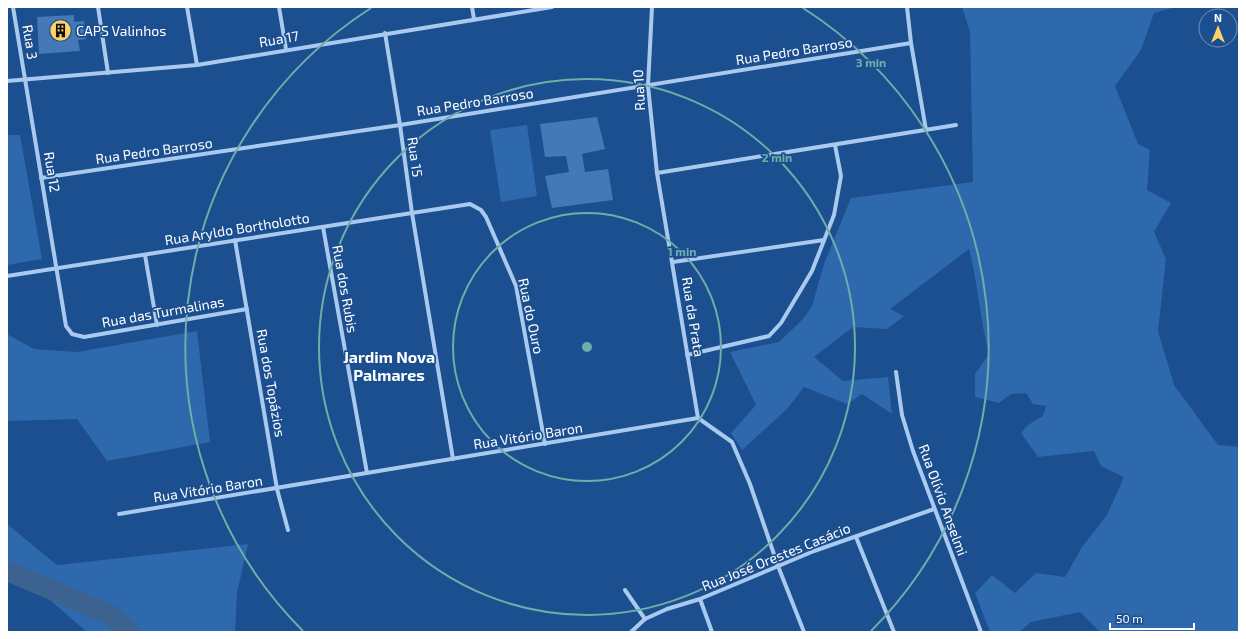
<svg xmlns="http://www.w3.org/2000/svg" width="1246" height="639" viewBox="0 0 1246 639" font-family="'Exo 2',sans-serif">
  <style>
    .green { fill: #2e69ad }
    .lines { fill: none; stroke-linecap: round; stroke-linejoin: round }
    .river { stroke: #3c6290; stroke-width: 20 }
    .building { fill: #4478b7 }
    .minor { stroke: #a9c9ee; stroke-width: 4 }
    .ring { fill: none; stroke: #6fada8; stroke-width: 2 }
    .labels { text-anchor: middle; stroke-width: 3.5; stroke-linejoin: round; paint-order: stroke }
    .poi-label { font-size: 14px; fill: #fff; stroke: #1b4f8f; text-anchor: start }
    .street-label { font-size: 14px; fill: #fff; stroke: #1b4f8f }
    .quarter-label { font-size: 16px; font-weight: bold; fill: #fff; stroke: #1b4f8f }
    .centre { fill: #6fada8; stroke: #1b4f8f; stroke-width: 2 }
    .ring-label { font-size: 12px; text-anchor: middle; font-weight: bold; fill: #6fada8; stroke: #1b4f8f; stroke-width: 3.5; stroke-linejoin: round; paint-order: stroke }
  </style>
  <rect width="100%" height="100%" fill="#1b4f8f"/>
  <!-- green -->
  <g class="green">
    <path d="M962 7H1176L1154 13 1141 50 1115 86 1138 144 1150 150 1147 190 1171 203 1154 232 1166 259 1158 331 1174 385 1218 445 1239 447V631L1100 632 1080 612 1031 622 1019 632H990L975 593 992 575 1015 593 1036 573 1065 577 1082 547 1107 515 1124 477 1101 466 1094 451 1038 457 1021 433 1028 425 1043 416 1046 406 1033 404 1026 393 1011 394 999 403 975 397V374L989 354C980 320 978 284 969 249L890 309 904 316 887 329 853 327 814 357 843 381 888 377 892 414 862 394 847 404 804 387 788 408 742 450 731 433 756 405 730 352 779 342 803 319 812 306 824 264 851 198 973 182 970 32Z"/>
    <polygon points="527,125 537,196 501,202 490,130"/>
    <polygon points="7,135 20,135 42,259 7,265"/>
    <polygon points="197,331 210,442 107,461 77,419 7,421 7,334 34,349 77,352"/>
    <polygon points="7,524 57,565 248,544 237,593 235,632 87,632 7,563"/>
  </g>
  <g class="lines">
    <!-- river -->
    <polyline class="river" points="7,571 111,615 129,632"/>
  </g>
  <!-- building -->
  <g class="building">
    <polygon points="74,15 74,22 84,21 86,39 78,40 80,51 39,54 37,17"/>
    <polygon points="597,117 605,149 582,154 585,172 608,169 613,200 552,208 545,176 569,172 566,156 545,157 540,124"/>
  </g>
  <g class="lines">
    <!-- minor -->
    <g class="minor">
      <polyline points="13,7 66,326 72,334 84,337 247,309"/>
      <polyline points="98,7 108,73"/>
      <polyline points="187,7 197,65"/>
      <polyline points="279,7 286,49"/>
      <polyline points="472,7 474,19"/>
      <polyline points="652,7 648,86 657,173 698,418"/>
      <polyline points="907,7 911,43 926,130"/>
      <polyline points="385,33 400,125 412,213 453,459"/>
      <polyline points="7,81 197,65 552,7"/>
      <polyline points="657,173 956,125"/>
      <polyline points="41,178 400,125 911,43"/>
      <polyline points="323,227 367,473"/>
      <polyline points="235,240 277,489 288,530"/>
      <polyline points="145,255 157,325"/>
      <polyline points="673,262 824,240"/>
      <polyline points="7,276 470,204 481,210 486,217 516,286 545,444"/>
      <polyline points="687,355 769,336 781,323 812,271 834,215 841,176 835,145"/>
      <polyline points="896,372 902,415 913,451 981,632"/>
      <polyline points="119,514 698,418 732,442 750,484 778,566 804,632"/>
      <polyline points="856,537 894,632"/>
      <polyline points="625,590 645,619"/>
      <polyline points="700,599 712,632"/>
      <polyline points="631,632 645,619 667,609 700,599 814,551 934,509"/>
    </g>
  </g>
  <!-- distance rings -->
  <g class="ring">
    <circle cx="587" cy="347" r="134"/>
    <circle cx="587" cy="347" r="268"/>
    <path d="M303 631A402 402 0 0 1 371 8M803 8A402 402 0 0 1 871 631"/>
  </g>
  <!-- icons -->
  <defs>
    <symbol id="building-disc" viewBox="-11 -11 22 22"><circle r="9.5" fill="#ffd166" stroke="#1b4f8f"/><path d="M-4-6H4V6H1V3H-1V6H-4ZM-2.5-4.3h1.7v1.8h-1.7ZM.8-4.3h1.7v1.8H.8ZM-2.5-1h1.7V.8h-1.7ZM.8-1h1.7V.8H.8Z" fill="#111"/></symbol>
  </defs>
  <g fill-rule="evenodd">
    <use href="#building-disc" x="48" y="18" width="25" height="25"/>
  </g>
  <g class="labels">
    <!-- poi labels -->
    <g class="poi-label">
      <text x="76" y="36">CAPS Valinhos</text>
    </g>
    <!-- street labels -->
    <g class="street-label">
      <text transform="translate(279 39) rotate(-10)" y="5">Rua 17</text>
      <text transform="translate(30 42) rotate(81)" y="5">Rua 3</text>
      <text transform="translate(794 51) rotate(-9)" y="5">Rua Pedro Barroso</text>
      <text transform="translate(639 90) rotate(-93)" y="5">Rua 10</text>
      <text transform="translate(475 102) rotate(-9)" y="5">Rua Pedro Barroso</text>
      <text transform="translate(154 151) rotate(-8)" y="5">Rua Pedro Barroso</text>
      <text transform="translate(415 157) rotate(82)" y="5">Rua 15</text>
      <text transform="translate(52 172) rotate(81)" y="5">Rua 12</text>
      <text transform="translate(237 229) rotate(-9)" y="5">Rua Aryldo Bortholotto</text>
      <text transform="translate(345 289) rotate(80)" y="5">Rua dos Rubis</text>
      <text transform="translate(163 312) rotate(-10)" y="5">Rua das Turmalinas</text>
      <text transform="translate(531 316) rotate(78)" y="5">Rua do Ouro</text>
      <text transform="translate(693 317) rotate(81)" y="5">Rua da Prata</text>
      <text transform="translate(271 383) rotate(80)" y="5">Rua dos Topázios</text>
      <text transform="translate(528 436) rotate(-9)" y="5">Rua Vitório Baron</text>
      <text transform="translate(208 489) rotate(-9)" y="5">Rua Vitório Baron</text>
      <text transform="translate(943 500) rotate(70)" y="5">Rua Olívio Anselmi</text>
      <text transform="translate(776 557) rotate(-22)" y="5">Rua José Orestes Casácio</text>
    </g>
    <!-- quarter labels -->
    <g class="quarter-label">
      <text x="389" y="363">Jardim Nova<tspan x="389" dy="18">Palmares</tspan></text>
    </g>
  </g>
  <circle cx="587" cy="347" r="6" class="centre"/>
  <g class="ring-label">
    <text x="871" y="67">3 min</text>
    <text x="777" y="162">2 min</text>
    <text x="682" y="256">1 min</text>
  </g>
  <!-- border -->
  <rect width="1246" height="639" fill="none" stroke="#ffffff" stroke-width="16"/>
  <!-- north arrow -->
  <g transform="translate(1218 28)"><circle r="19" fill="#1b4f8f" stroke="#7695bc"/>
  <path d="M0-3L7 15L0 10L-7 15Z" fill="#ffd166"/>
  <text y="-6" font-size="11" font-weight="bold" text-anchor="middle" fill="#ffffff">N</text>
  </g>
  <!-- scale -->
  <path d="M1110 623v6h84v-6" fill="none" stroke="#ffffff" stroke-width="2"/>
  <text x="1116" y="623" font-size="12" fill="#ffffff" stroke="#1b4f8f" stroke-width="3" paint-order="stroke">50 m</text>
</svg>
